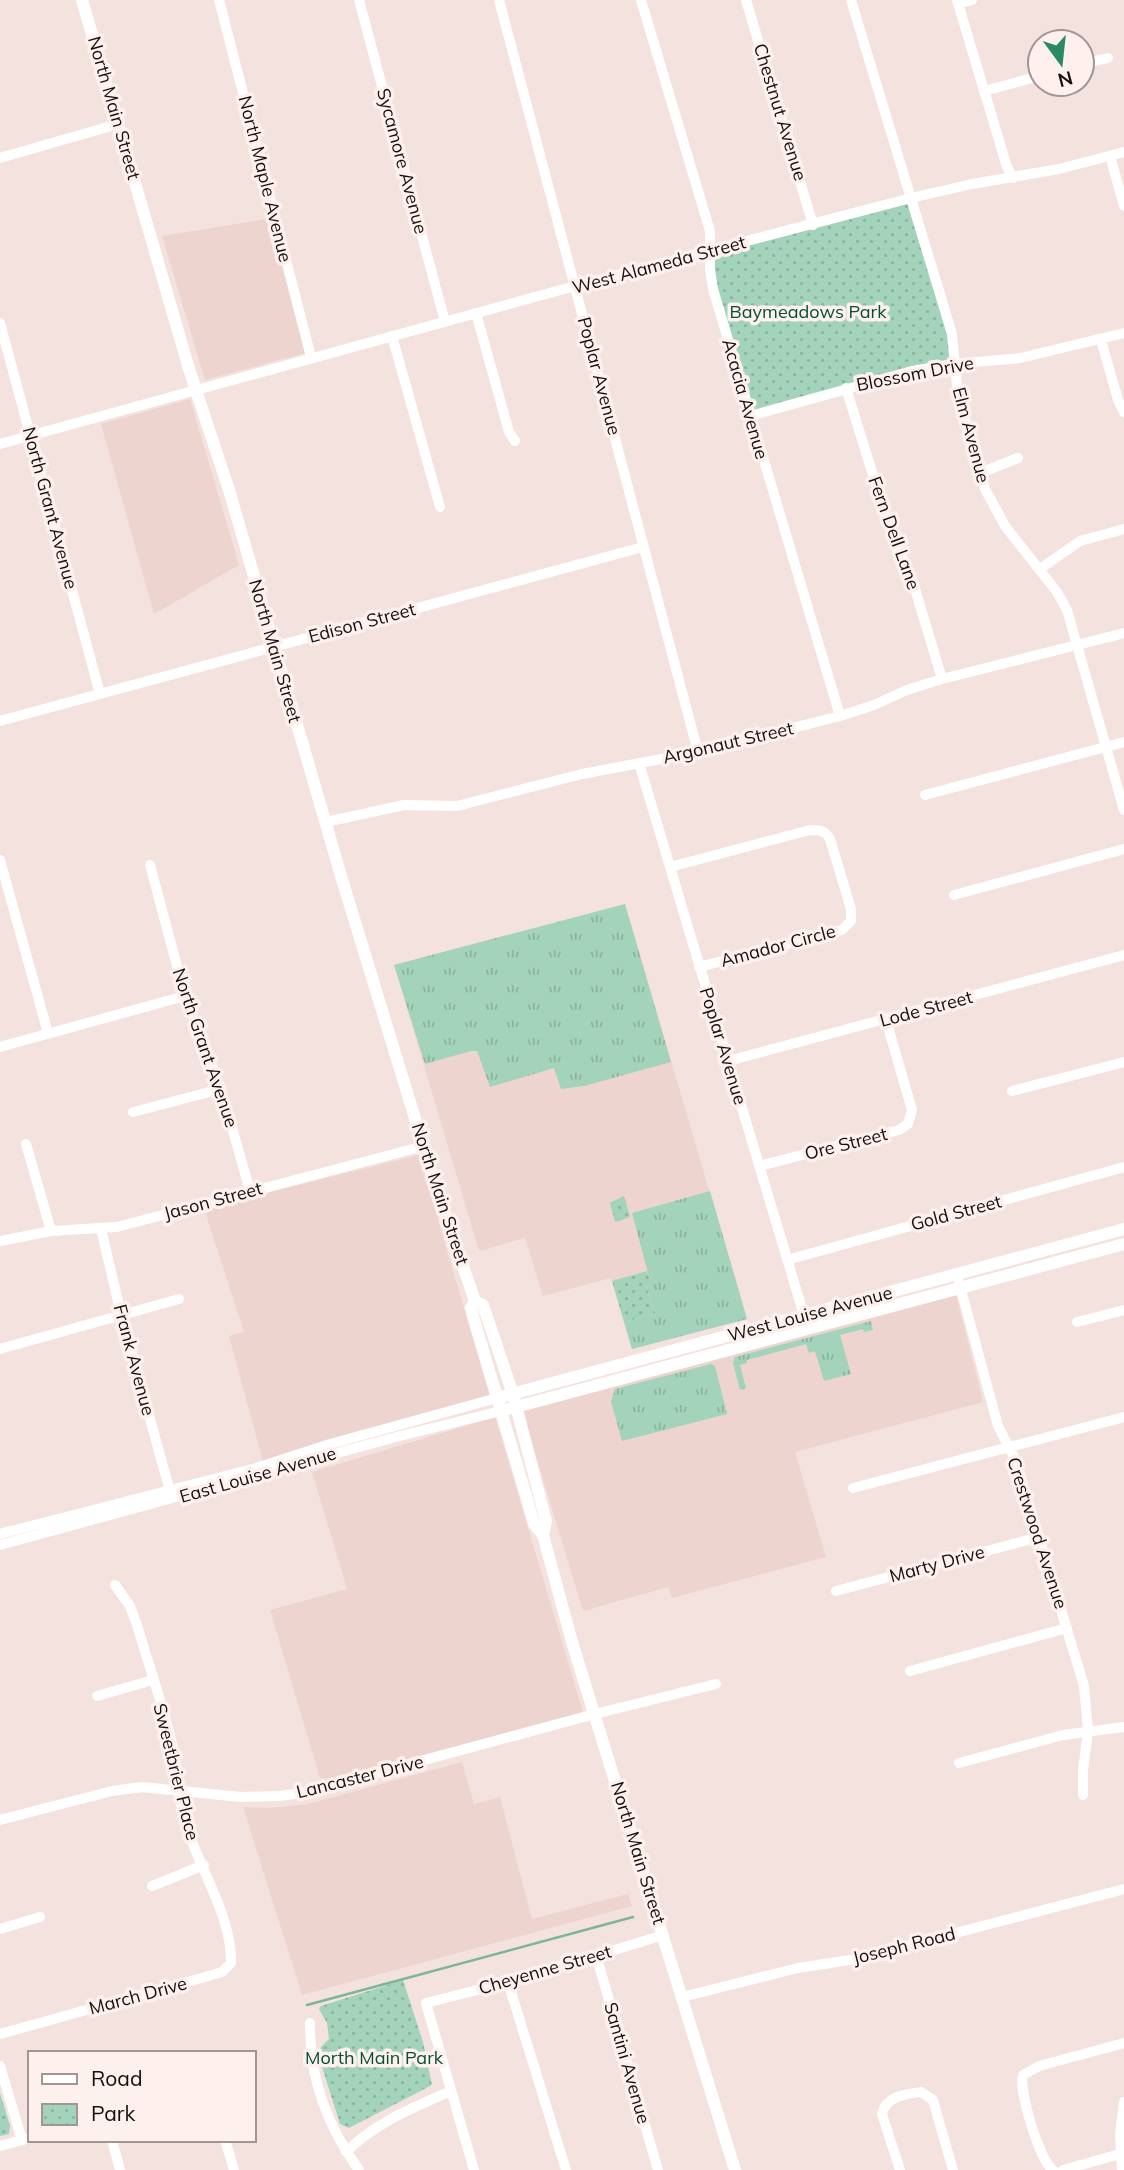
<svg xmlns="http://www.w3.org/2000/svg" width="1124" height="2170" viewBox="0 0 1124 2170" font-family="Mulish,sans-serif">
  <style>
    .built { fill: #eed4cf }
    .grass { fill: url(#grass-tufts) }
    .park { fill: url(#park-dots) }
    .lines { fill: none; stroke-linecap: round; stroke-linejoin: round }
    .stream { stroke: #7db598; stroke-width: 2.5 }
    .minor { stroke: #fff; stroke-width: 10 }
    .major { stroke: #fff; stroke-width: 12 }
    .labels { text-anchor: middle; stroke-width: 7; stroke-linejoin: round; paint-order: stroke }
    .street-label { font-size: 18px; fill: #150f0e; stroke: #fef0ed }
    .park-label { font-size: 18px; fill: #044f34; stroke: #fef0ed }
  </style>
  <defs>
    <pattern id="grass-tufts" width="24" height="20" patternUnits="userSpaceOnUse" patternTransform="scale(1.75)"><rect width="24" height="20" fill="#a3d3ba"/><path d="M3 7l-1-3M5 7V3M7 7l1-3M15 17l-1-3M17 17v-4M19 17l1-3" fill="none" stroke="#8bb49f"/></pattern>
    <pattern id="park-dots" width="8" height="8" patternUnits="userSpaceOnUse" patternTransform="scale(1.75)"><rect width="8" height="8" fill="#a3d3ba"/><path d="M2 2h.1M6 6h.1" fill="none" stroke="#8bb49f" stroke-width="1.8" stroke-linecap="round"/></pattern>
  </defs>
  <rect width="100%" height="100%" fill="#f3e2de"/>
  <!-- built -->
  <g class="built">
    <polygon points="273,218 305,353 205,380 162,236"/>
    <polygon points="190,399 239,565 154,614 101,424"/>
    <polygon points="625,904 747,1319 632,1349 611,1278 543,1296 525,1238 479,1251 394,965"/>
    <polygon points="419,1155 490,1396 263,1462 229,1336 244,1332 206,1215 214,1206"/>
    <polygon points="956,1294 983,1402 795,1452 826,1557 672,1598 668,1587 583,1611 522,1410"/>
    <polygon points="495,1417 583,1712 335,1779 320,1778 270,1610 347,1589 312,1472"/>
    <polygon points="462,1762 474,1804 500,1797 532,1919 628,1894 632,1906 302,1995 243,1807 270,1808 308,1804"/>
  </g>
  <!-- grass -->
  <g class="grass">
    <polygon points="625,904 671,1062 584,1086 561,1089 554,1068 490,1087 477,1051 471,1051 425,1064 394,965"/>
    <polygon points="710,1191 747,1319 632,1349 624,1322 655,1313 646,1285 651,1284 632,1213"/>
    <polygon points="871,1321 873,1330 864,1332 863,1329 840,1335 851,1374 824,1381 815,1351 809,1353 806,1344 747,1360 747,1363 740,1365 746,1388 740,1390 733,1363 735,1357"/>
    <polygon points="711,1364 715,1366 727,1414 622,1441 611,1402 615,1389"/>
  </g>
  <!-- park -->
  <g class="park">
    <polygon points="911,198 952,334 954,364 750,416 713,289 710,251"/>
    <polygon points="624,1196 630,1217 615,1222 610,1203"/>
    <polygon points="647,1271 651,1284 646,1286 655,1313 624,1322 612,1281"/>
    <polygon points="403,1980 423,2042 432,2085 349,2128 340,2124 319,2057 321,2047 329,2039 327,2023 319,2009 321,2006"/>
    <polygon points="0,2093 10,2126 9,2134 0,2136"/>
  </g>
  <g class="lines">
    <!-- stream -->
    <polyline class="stream" points="307,2005 633,1917"/>
    <!-- minor -->
    <g class="minor">
      <polyline points="219,0 311,357"/>
      <polyline points="359,0 445,322"/>
      <polyline points="499,0 698,752"/>
      <polyline points="641,0 710,231 710,270 713,289 840,716"/>
      <polyline points="746,0 813,225"/>
      <polyline points="851,0 952,334 958,397 985,489 1005,526 1057,592 1067,610 1124,810"/>
      <polyline points="957,0 1007,167 1013,178"/>
      <polyline points="958,4 972,0"/>
      <polyline points="1082,64 1108,58"/>
      <polyline points="984,91 1040,76"/>
      <polyline points="1110,156 1124,206"/>
      <polyline points="0,158 118,124"/>
      <polyline points="476,313 509,432 515,441"/>
      <polyline points="0,323 100,694"/>
      <polyline points="392,336 440,507"/>
      <polyline points="1101,340 1118,400 1124,412"/>
      <polyline points="846,388 894,543 910,572 942,679"/>
      <polyline points="750,416 912,371 954,364 1020,358 1124,333"/>
      <polyline points="0,444 575,286 911,198 972,184 1059,169 1124,152"/>
      <polyline points="980,473 1018,458"/>
      <polyline points="1040,569 1080,541 1124,529"/>
      <polyline points="0,721 643,547"/>
      <polyline points="639,763 805,1319"/>
      <polyline points="925,795 1124,742"/>
      <polyline points="326,822 404,805 457,806 582,774 698,752 840,716 874,705 907,690 942,679 1124,633"/>
      <polyline points="0,860 48,1033"/>
      <polyline points="150,865 185,996 221,1089 250,1191"/>
      <path d="M670 867 810 830C819 830 825 830 830 839L851 909V921L842 930 699 967"/>
      <polyline points="954,895 1124,849"/>
      <polyline points="0,1047 185,996"/>
      <polyline points="728,1061 1124,955"/>
      <polyline points="1012,1091 1124,1062"/>
      <polyline points="133,1112 221,1089"/>
      <polyline points="26,1144 51,1231"/>
      <polyline points="759,1166 899,1130 908,1124 912,1110 886,1020"/>
      <polyline points="101,1229 121,1314 171,1495"/>
      <polyline points="0,1241 51,1231 117,1227 424,1146"/>
      <polyline points="787,1260 1124,1167"/>
      <polyline points="957,1275 998,1426 1016,1461 1084,1686 1088,1731 1083,1770 1083,1795"/>
      <polyline points="1077,1322 1124,1310"/>
      <polyline points="0,1349 179,1299"/>
      <polyline points="853,1488 1124,1417"/>
      <polyline points="0,1534 256,1468 330,1444 497,1398"/>
      <polyline points="0,1545 396,1437 501,1411"/>
      <polyline points="836,1591 1039,1537"/>
      <polyline points="910,1671 1067,1628"/>
      <polyline points="97,1696 153,1680"/>
      <polyline points="959,1763 1063,1735 1124,1727"/>
      <polyline points="0,1820 112,1791 142,1787 240,1797 279,1796 302,1793 595,1714 716,1684"/>
      <polyline points="152,1886 204,1865"/>
      <polyline points="0,1929 40,1917"/>
      <polyline points="596,1955 658,2170"/>
      <polyline points="508,1982 566,2170"/>
      <polyline points="682,1997 798,1968 856,1959 1124,1889"/>
      <path d="M310 2023C309 2078 327 2126 359 2170"/>
      <path d="M0 2034 205 1977 222 1972 231 1963C232 1916 198 1866 185 1822 178 1800 179 1776 174 1753 165 1710 149 1667 137 1625L130 1606 115 1585"/>
      <polyline points="0,2066 22,2140"/>
      <polyline points="112,2140 120,2170"/>
      <polyline points="225,2140 234,2170"/>
      <polyline points="0,2146 30,2138"/>
      <path d="M346 2152C376 2122 413 2108 451 2091"/>
      <polyline points="474,2170 426,2003 508,1982 664,1935"/>
      <path d="M900 2170 882 2114C886 2096 905 2094 921 2092L933 2100 953 2170"/>
      <path d="M1053 2170C1040 2162 1018 2089 1023 2075L1039 2066 1124 2043"/>
      <polyline points="1063,2170 1123,2153"/>
      <polyline points="1122,2170 1120,2134 1124,2102"/>
    </g>
    <!-- major -->
    <g class="major">
      <polyline points="82,0 189,369 229,490 341,876 439,1197 475,1301 471,1308 475,1323 527,1499 534,1524 543,1535 572,1642 735,2170"/>
      <polyline points="475,1301 483,1305 513,1394 546,1521 543,1535"/>
      <polyline points="497,1398 1124,1229"/>
      <polyline points="501,1411 1124,1244"/>
    </g>
  </g>
  <g class="labels">
    <!-- street labels -->
    <g class="street-label">
      <text transform="translate(114 108) rotate(74)" y="6">North Main Street</text>
      <text transform="translate(780 112) rotate(73)" y="6">Chestnut Avenue</text>
      <text transform="translate(402 161) rotate(75)" y="6">Sycamore Avenue</text>
      <text transform="translate(265 179) rotate(76)" y="6">North Maple Avenue</text>
      <text transform="translate(659 265) rotate(-15)" y="6">West Alameda Street</text>
      <text transform="translate(915 374) rotate(-11)" y="6">Blossom Drive</text>
      <text transform="translate(599 376) rotate(75)" y="6">Poplar Avenue</text>
      <text transform="translate(745 399) rotate(74)" y="6">Acacia Avenue</text>
      <text transform="translate(971 435) rotate(75)" y="6">Elm Avenue</text>
      <text transform="translate(50 508) rotate(75)" y="6">North Grant Avenue</text>
      <text transform="translate(894 533) rotate(70)" y="6">Fern Dell Lane</text>
      <text transform="translate(362 623) rotate(-15)" y="6">Edison Street</text>
      <text transform="translate(275 651) rotate(74)" y="6">North Main Street</text>
      <text transform="translate(728 743) rotate(-13)" y="6">Argonaut Street</text>
      <text transform="translate(778 946) rotate(-15)" y="6">Amador Circle</text>
      <text transform="translate(926 1009) rotate(-15)" y="6">Lode Street</text>
      <text transform="translate(723 1046) rotate(73)" y="6">Poplar Avenue</text>
      <text transform="translate(205 1048) rotate(71)" y="6">North Grant Avenue</text>
      <text transform="translate(846 1144) rotate(-14)" y="6">Ore Street</text>
      <text transform="translate(440 1194) rotate(72)" y="6">North Main Street</text>
      <text transform="translate(213 1201) rotate(-15)" y="6">Jason Street</text>
      <text transform="translate(956 1213) rotate(-15)" y="6">Gold Street</text>
      <text transform="translate(810 1314) rotate(-15)" y="6">West Louise Avenue</text>
      <text transform="translate(134 1360) rotate(75)" y="6">Frank Avenue</text>
      <text transform="translate(258 1475) rotate(-16)" y="6">East Louise Avenue</text>
      <text transform="translate(1037 1533) rotate(72)" y="6">Crestwood Avenue</text>
      <text transform="translate(937 1564) rotate(-15)" y="6">Marty Drive</text>
      <text transform="translate(176 1772) rotate(76)" y="6">Sweetbrier Place</text>
      <text transform="translate(360 1777) rotate(-14)" y="6">Lancaster Drive</text>
      <text transform="translate(638 1853) rotate(73)" y="6">North Main Street</text>
      <text transform="translate(904 1946) rotate(-14)" y="6">Joseph Road</text>
      <text transform="translate(545 1970) rotate(-16)" y="6">Cheyenne Street</text>
      <text transform="translate(138 1996) rotate(-15)" y="6">March Drive</text>
      <text transform="translate(627 2063) rotate(74)" y="6">Santini Avenue</text>
    </g>
    <!-- park labels -->
    <g class="park-label">
      <text x="808" y="318">Baymeadows Park</text>
      <text x="374" y="2064">Morth Main Park</text>
    </g>
  </g>
  <!-- legend -->
  <rect x="28" y="2051" width="228" height="91" fill="#fef0ed" stroke="#a19694" stroke-width="2"/>
  <rect x="42" y="2074" width="35" height="10" fill="#ffffff" stroke="#a19694" stroke-width="2"/>
  <text x="91" y="2086" font-size="21" fill="#150f0e">Road</text>
  <rect x="42" y="2104" width="35" height="21" fill="url(#park-dots)" stroke="#a19694" stroke-width="2"/>
  <text x="91" y="2121" font-size="21" fill="#150f0e">Park</text>
  <!-- north arrow -->
  <g transform="translate(1061 63) rotate(165)"><circle r="33" fill="#fef0ed" stroke="#a19694" stroke-width="2"/>
  <path d="M0-5L12 26L0 18L-12 26Z" fill="#2a8a62"/>
  <text y="-10" font-size="19" font-weight="bold" text-anchor="middle" fill="#150f0e">N</text>
  </g>
</svg>
